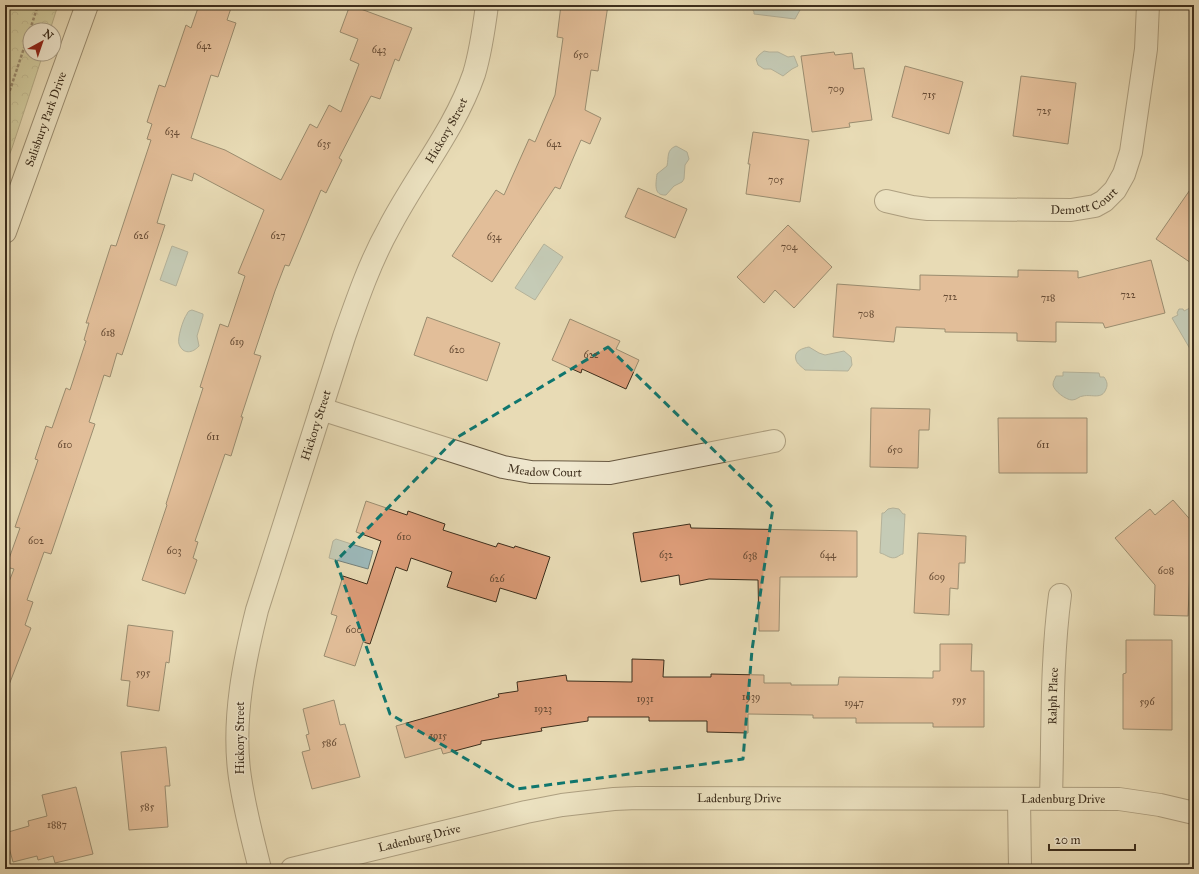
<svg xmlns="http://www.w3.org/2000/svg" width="1199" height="874" viewBox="0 0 1199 874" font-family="'IM FELL Great Primer',serif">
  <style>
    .forest { fill: url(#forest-crowns); stroke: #7c7653 }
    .water { fill: #9cb8b9; stroke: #76817a }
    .building { fill: #dc9c78; stroke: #3d2e1c }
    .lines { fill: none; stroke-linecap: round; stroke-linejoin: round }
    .street-casing { stroke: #685942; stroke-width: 24 }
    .secondary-casing { stroke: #3d2e1c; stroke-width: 24 }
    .path { stroke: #3d2e1c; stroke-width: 2.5; stroke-dasharray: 3 2; stroke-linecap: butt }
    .street { stroke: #f0e8cf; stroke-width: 22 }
    .secondary { stroke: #f0e8cf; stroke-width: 22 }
    .marked { fill: none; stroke: #0f766e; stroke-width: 3; stroke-dasharray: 8 5; stroke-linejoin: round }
    .labels { text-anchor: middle; stroke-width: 3; stroke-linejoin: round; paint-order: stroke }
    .number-label { font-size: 10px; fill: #654a33 }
    .street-label { font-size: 12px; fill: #3d2e1c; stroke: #f0e8cf }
  </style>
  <defs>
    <pattern id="forest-crowns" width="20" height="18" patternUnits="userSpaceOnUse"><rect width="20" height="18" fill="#bbbe8a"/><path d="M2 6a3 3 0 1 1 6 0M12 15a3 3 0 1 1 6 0" fill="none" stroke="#999b70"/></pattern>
  </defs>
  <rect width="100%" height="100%" fill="#e8dbb5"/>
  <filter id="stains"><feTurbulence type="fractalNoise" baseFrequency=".005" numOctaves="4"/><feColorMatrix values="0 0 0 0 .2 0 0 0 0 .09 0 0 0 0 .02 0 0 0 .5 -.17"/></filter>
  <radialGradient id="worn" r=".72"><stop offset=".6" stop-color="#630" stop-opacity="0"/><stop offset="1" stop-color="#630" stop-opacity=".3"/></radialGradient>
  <!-- forest -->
  <polygon class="forest" points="5,5 58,5 50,30 30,30 30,54 43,54 12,148 5,166"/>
  <!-- water -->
  <g class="water">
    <polygon points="750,5 801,5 800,10 795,19 754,14 754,12"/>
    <polygon points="764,51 769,52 778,52 788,57 794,56 798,66 792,69 783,76 771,69 764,69 758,65 756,59 759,55"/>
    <path d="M676 146 687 152 689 159 685 165 684 179 682 182 674 186 666 195C653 196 656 183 657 174L667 166C669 157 666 150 676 146Z"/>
    <polygon points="544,244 563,257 535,300 515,288"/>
    <polygon points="172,246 188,252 176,286 160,280"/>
    <polygon points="1190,308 1194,314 1193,354 1172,318 1178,315 1177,313 1179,309 1183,309 1184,311"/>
    <path d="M192 310 203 314V316L197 336 199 346C193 353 183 355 179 344 177 339 183 319 187 314 188 311 189 311 192 310Z"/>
    <path d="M809 347 819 353 825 355 844 351 851 357 852 365 848 371 805 370C802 367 797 364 796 360 793 351 803 348 809 347Z"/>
    <path d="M1063 372 1099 373 1100 377H1104C1107 381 1108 385 1106 389 1102 400 1092 394 1083 396 1079 396 1077 400 1072 400 1066 400 1054 391 1053 385 1053 381 1055 379 1056 376H1063Z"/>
    <path d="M893 508 899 509 903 514H905L903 554C901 554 899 556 897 557 890 560 886 554 880 553L882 513H884L888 509Z"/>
    <polygon points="336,539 373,551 368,569 329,558 333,541"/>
  </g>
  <!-- building -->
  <g class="building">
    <polygon points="199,5 232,5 227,20 236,23 218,77 211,75 191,138 225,150 281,180 310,124 317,128 329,105 341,112 359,64 350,60 358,39 340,32 350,5 412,28 399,61 395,59 380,99 371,96 339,158 342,160 326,193 321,190 289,266 285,265 275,291 254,354 261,356 241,417 243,417 231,456 225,454 195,541 198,542 193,558 197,560 185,594 142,580 167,505 166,504 203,388 200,387 220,324 228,327 245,276 238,273 264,210 194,173 192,181 172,174 157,223 165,225 122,355 117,353 110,377 104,375 89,422 95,424 51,554 44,552 27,600 33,602 25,625 31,628 7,690 5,690 5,592 14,569 6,567 20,528 15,527 38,460 35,459 46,426 52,428 66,388 70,390 86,341 84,340 89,323 86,323 111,245 116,246 151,140 147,139 152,124 147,122 159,85 165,87 186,25 191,28"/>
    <polygon points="561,5 608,5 598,71 591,70 585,110 601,118 590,144 581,140 560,189 555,187 492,282 452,256 496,190 504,195 529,139 535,142 555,95 563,38 557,37"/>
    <polygon points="834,52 835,55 852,53 854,69 864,68 872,120 849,123 850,127 812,132 801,56"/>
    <polygon points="905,66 963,82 949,134 892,117"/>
    <polygon points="1021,76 1076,83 1068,144 1013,136"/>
    <polygon points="753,132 809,140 800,202 746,194 750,164 748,164"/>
    <polygon points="1194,184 1194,265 1156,239"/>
    <polygon points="638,188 687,209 675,238 625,217"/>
    <polygon points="788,225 832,267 794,308 775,290 764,303 737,277"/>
    <polygon points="1151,260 1165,313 1105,328 1103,323 1056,322 1056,342 1017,341 1017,333 945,332 945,329 896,327 894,342 833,337 837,284 920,290 920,275 1018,277 1018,270 1078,271 1078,278"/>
    <polygon points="427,317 500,343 487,381 414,355"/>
    <polygon points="570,319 620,341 616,349 639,360 626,389 582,369 581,373 552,360"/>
    <polygon points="871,408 930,409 929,430 919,430 918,468 870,467"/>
    <polygon points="998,418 1087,418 1087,473 999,473"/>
    <polygon points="1173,500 1194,524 1194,540 1191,543 1188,616 1154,615 1155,585 1115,538 1150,509 1155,515"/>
    <polygon points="366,501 407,515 408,511 445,524 443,530 496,547 498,543 514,548 515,546 550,557 536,599 500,588 496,602 447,587 452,572 411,558 407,571 396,567 370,644 363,642 355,666 324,656 337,616 331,614 343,576 367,584 381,541 356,532"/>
    <polygon points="690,524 691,528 857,531 857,577 780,577 779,631 759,631 758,580 709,579 680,585 679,575 641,582 633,533"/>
    <polygon points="918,533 966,536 965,563 959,563 958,589 950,588 949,615 914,613"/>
    <polygon points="128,625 173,631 169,663 166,662 159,711 127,706 130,681 121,680"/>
    <polygon points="1126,640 1172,640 1172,730 1123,729 1123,674 1126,673"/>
    <polygon points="940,644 972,644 971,671 984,671 984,727 933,727 933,723 856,723 856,718 813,718 813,715 748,714 748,733 707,732 707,721 649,721 649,717 588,717 588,721 541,728 542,731 481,741 481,744 443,754 441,748 405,758 396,726 499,697 498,694 518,691 517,682 566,675 567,681 632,682 632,659 664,660 663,677 711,677 711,674 764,675 764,683 791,683 791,685 838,685 839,677 933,678 933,671 940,671"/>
    <polygon points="334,700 340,725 345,724 360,777 312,789 302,752 310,750 306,735 309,734 303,709"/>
    <polygon points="166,747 170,786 165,786 168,827 129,830 121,752"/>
    <polygon points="76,787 93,854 55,863 53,856 38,860 37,856 13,862 5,833 29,826 28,821 47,816 42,795"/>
  </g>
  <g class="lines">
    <defs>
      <g id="street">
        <path id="s1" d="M886 201 912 207 928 209 1071 210 1095 206 1104 201 1115 190 1124 174 1131 152 1146 49 1148 5"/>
        <path id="s2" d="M321 409 503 467 531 472 610 473 774 441"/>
        <path id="s3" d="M1051 798C1053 731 1051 662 1060 595"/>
        <polyline points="1019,799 1020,869"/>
        <path id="s4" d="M260 869C252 836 243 804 239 770 233 716 244 662 257 610L344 337C357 300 370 262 389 228 416 176 455 129 474 74 481 51 484 28 487 5"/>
        <path id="s5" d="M292 869 526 812 562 805 614 799 637 798 1119 799 1160 805 1194 813"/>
      </g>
      <g id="secondary">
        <path id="s6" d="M5 232 87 5"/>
      </g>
    </defs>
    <!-- street casing -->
    <use href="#street" class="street-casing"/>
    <!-- secondary casing -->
    <use href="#secondary" class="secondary-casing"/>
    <!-- path -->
    <g class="path">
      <polyline points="30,30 38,5"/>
      <polyline points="5,105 30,30"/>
    </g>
    <!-- street -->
    <use href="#street" class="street"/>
    <!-- secondary -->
    <use href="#secondary" class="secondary"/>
  </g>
  <!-- marked area -->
  <path d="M0 0H1199V874H0ZM608 347 773 508 752 650 743 759 517 789 390 714 336 561 456 438Z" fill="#e8dbb5" fill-opacity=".55" fill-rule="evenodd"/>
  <path class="marked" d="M608 347 773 508 752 650 743 759 517 789 390 714 336 561 456 438Z"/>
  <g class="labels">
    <!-- number labels -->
    <g class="number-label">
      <text x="204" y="49">642</text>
      <text x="379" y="53">643</text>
      <text x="581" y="58">650</text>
      <text x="836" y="92">709</text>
      <text x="929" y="98">715</text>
      <text x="1044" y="114">725</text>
      <text x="172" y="135">634</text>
      <text x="324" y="147">635</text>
      <text x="554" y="147">642</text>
      <text x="776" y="183">705</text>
      <text x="141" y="239">626</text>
      <text x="278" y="239">627</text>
      <text x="494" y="240">634</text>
      <text x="789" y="250">704</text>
      <text x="1128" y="298">722</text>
      <text x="950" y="300">712</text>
      <text x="1048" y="301">718</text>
      <text x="866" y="317">708</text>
      <text x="108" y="336">618</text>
      <text x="237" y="345">619</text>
      <text x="457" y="353">620</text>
      <text x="591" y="358">622</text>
      <text x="213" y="440">611</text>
      <text x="65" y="448">610</text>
      <text x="1043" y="448">611</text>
      <text x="895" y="453">650</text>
      <text x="404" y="540">610</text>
      <text x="36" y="544">602</text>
      <text x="174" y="554">603</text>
      <text x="666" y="558">632</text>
      <text x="828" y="558">644</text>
      <text x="750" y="559">638</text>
      <text x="1166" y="574">608</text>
      <text x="937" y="580">609</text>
      <text x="497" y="582">626</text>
      <text x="354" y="633">600</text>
      <text x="143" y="676">595</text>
      <text x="751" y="700">1939</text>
      <text x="645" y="702">1931</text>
      <text x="959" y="703">595</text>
      <text x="1147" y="705">596</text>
      <text x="854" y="706">1947</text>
      <text x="543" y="712">1923</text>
      <text x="438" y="739">1915</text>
      <text x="329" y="746">586</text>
      <text x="147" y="810">585</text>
      <text x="57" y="828">1887</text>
    </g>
    <!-- street labels -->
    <g class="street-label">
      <text dy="4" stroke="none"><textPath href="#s6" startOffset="120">Salisbury Park Drive</textPath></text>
      <text dy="4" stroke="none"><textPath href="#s4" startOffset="781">Hickory Street</textPath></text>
      <text dy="4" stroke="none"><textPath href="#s1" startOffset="201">Demott Court</textPath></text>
      <text dy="4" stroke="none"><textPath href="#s4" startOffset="457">Hickory Street</textPath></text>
      <text dy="4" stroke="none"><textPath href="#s2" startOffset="233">Meadow Court</textPath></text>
      <text dy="4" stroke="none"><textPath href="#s3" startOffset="102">Ralph Place</textPath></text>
      <text transform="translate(240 738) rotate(-90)" y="4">Hickory Street</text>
      <text dy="4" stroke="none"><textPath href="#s5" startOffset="455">Ladenburg Drive</textPath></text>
      <text dy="4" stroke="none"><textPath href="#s5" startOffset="779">Ladenburg Drive</textPath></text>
      <text dy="4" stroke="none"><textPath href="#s5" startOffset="131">Ladenburg Drive</textPath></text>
    </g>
  </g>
  <!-- margin -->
  <rect width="1199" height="874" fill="none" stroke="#e8dbb5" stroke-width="20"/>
  <rect x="6" y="6" width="1187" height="862" fill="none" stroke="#3d2e1c" stroke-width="2"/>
  <rect x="10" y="10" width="1179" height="854" fill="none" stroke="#3d2e1c"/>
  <!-- north arrow -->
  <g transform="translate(42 42) rotate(40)"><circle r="19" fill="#f0e8cf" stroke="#a89e87"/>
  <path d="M0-3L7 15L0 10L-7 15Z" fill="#8f2418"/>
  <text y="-6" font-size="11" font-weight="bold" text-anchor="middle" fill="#3d2e1c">N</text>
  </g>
  <!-- scale -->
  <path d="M1049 844v6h86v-6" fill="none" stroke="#3d2e1c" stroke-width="2"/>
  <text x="1055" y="844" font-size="12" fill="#3d2e1c" stroke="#f0e8cf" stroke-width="3" paint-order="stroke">20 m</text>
  <rect width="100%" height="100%" filter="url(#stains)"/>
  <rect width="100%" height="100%" fill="url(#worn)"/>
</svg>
